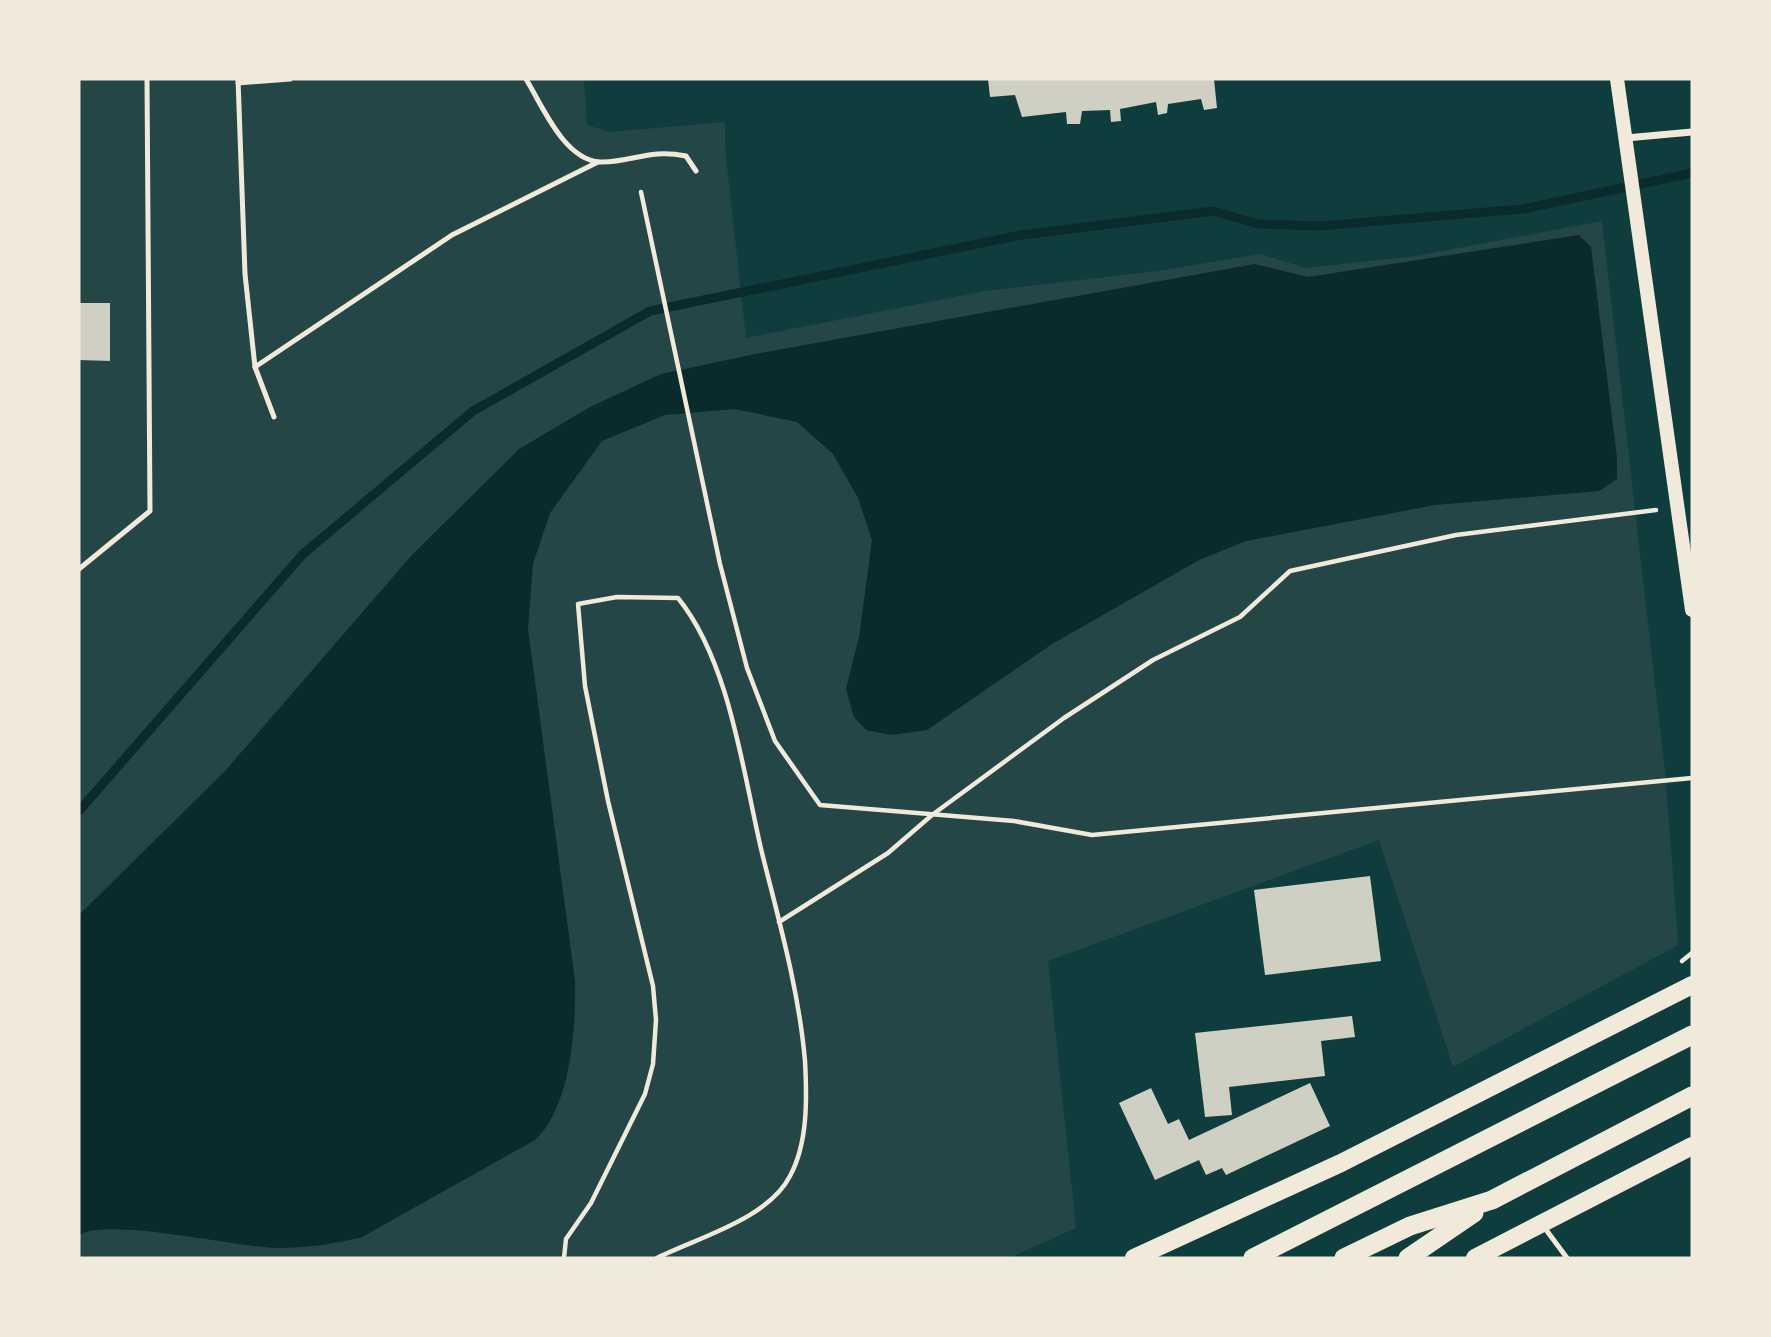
<svg xmlns="http://www.w3.org/2000/svg" width="1771" height="1337" viewBox="0 0 1771 1337" font-family="'PT Sans',sans-serif">
  <style>
    .green { fill: #244646 }
    .water { fill: #0a2a2b }
    .lines { fill: none; stroke-linecap: round; stroke-linejoin: round }
    .stream { stroke: #0a2a2b; stroke-width: 9 }
    .building { fill: #cfcfc3 }
    .path { stroke: #f1e9da; stroke-width: 4.5 }
    .service { stroke: #f1e9da; stroke-width: 5 }
    .minor { stroke: #f1e9da; stroke-width: 7 }
    .secondary { stroke: #f1e9da; stroke-width: 14 }
    .primary { stroke: #f1e9da; stroke-width: 18 }
    .trunk { stroke: #f1e9da; stroke-width: 19 }
  </style>
  <rect width="100%" height="100%" fill="#0f3d3e"/>
  <!-- green -->
  <polygon class="green" points="79,79 584,79 587,125 609,132 725,122 725,148 746,338 985,291 1158,271 1260,254 1306,268 1416,256 1602,221 1666,781 1678,945 1453,1067 1379,840 1048,961 1076,1228 1009,1258 79,1258"/>
  <!-- water -->
  <path class="water" d="M1579 235 1591 247 1617 458V479L1599 491 1435 505 1246 541 1199 560 1052 644 927 730 891 735 866 730 854 717 846 689 859 637 872 540 858 498 833 454 797 422 735 409 665 415 602 441 550 513 533 564 528 629 575 981C576 1027 571 1107 535 1140L362 1237C335 1244 305 1248 277 1248 234 1247 110 1217 79 1235V915L225 771 412 555 519 449 590 407 661 374 760 353 1255 264 1308 277Z"/>
  <g class="lines">
    <!-- stream -->
    <polyline class="stream" points="79,811 303,554 473,411 650,311 1021,235 1213,211 1259,224 1320,226 1523,209 1692,173"/>
  </g>
  <!-- building -->
  <g class="building">
    <polygon points="988,79 1214,79 1217,108 1204,110 1201,99 1168,104 1167,113 1158,115 1156,102 1120,109 1121,121 1111,122 1110,110 1082,111 1080,124 1067,124 1066,112 1022,117 1015,95 990,97"/>
    <polygon points="79,303 110,303 110,361 79,360"/>
    <polygon points="1370,876 1381,961 1265,975 1254,890"/>
    <polygon points="1352,1016 1355,1037 1321,1041 1325,1076 1229,1087 1232,1115 1205,1117 1195,1033"/>
    <polygon points="1310,1083 1330,1126 1226,1175 1222,1168 1206,1175 1199,1160 1155,1180 1119,1103 1151,1088 1168,1124 1179,1119 1189,1140"/>
  </g>
  <g class="lines">
    <!-- path -->
    <g class="path">
      <polyline points="641,192 720,564 747,668 775,741 820,805 1014,821 1092,835 1692,778"/>
      <polyline points="779,922 888,853 932,815 1064,718 1153,660 1240,617 1290,571 1456,535 1656,510"/>
      <polyline points="1682,961 1692,953"/>
      <path d="M564 1258 566 1239 591 1203 645 1094 653 1064 656 1020 653 986 608 801 585 686 578 604 617 597 678 598C730 662 743 773 762 853 779 921 799 991 805 1061 807 1098 808 1143 790 1176 768 1219 699 1237 657 1258"/>
    </g>
    <!-- service -->
    <g class="service">
      <polyline points="238,79 245,274 255,367 274,417"/>
      <path d="M526 79C542 105 564 160 600 162 632 163 648 148 686 156L696 171"/>
      <polyline points="238,83 290,79"/>
      <polyline points="255,367 452,235 598,162"/>
      <polyline points="79,569 150,511 147,79"/>
      <polyline points="1544,1227 1567,1258"/>
    </g>
    <!-- minor -->
    <polyline class="minor" points="1626,138 1692,132"/>
    <!-- secondary -->
    <polyline class="secondary" points="1617,79 1692,610"/>
    <!-- primary -->
    <g class="primary">
      <polyline points="1134,1258 1341,1163 1692,985"/>
      <polyline points="1475,1258 1692,1146"/>
    </g>
    <!-- trunk -->
    <g class="trunk">
      <polyline points="1253,1258 1692,1035"/>
      <polyline points="1344,1258 1410,1226 1492,1200 1692,1096"/>
      <polyline points="1408,1258 1474,1213"/>
    </g>
  </g>
  <!-- border -->
  <rect width="1771" height="1337" fill="none" stroke="#f1e9da" stroke-width="161"/>
</svg>
